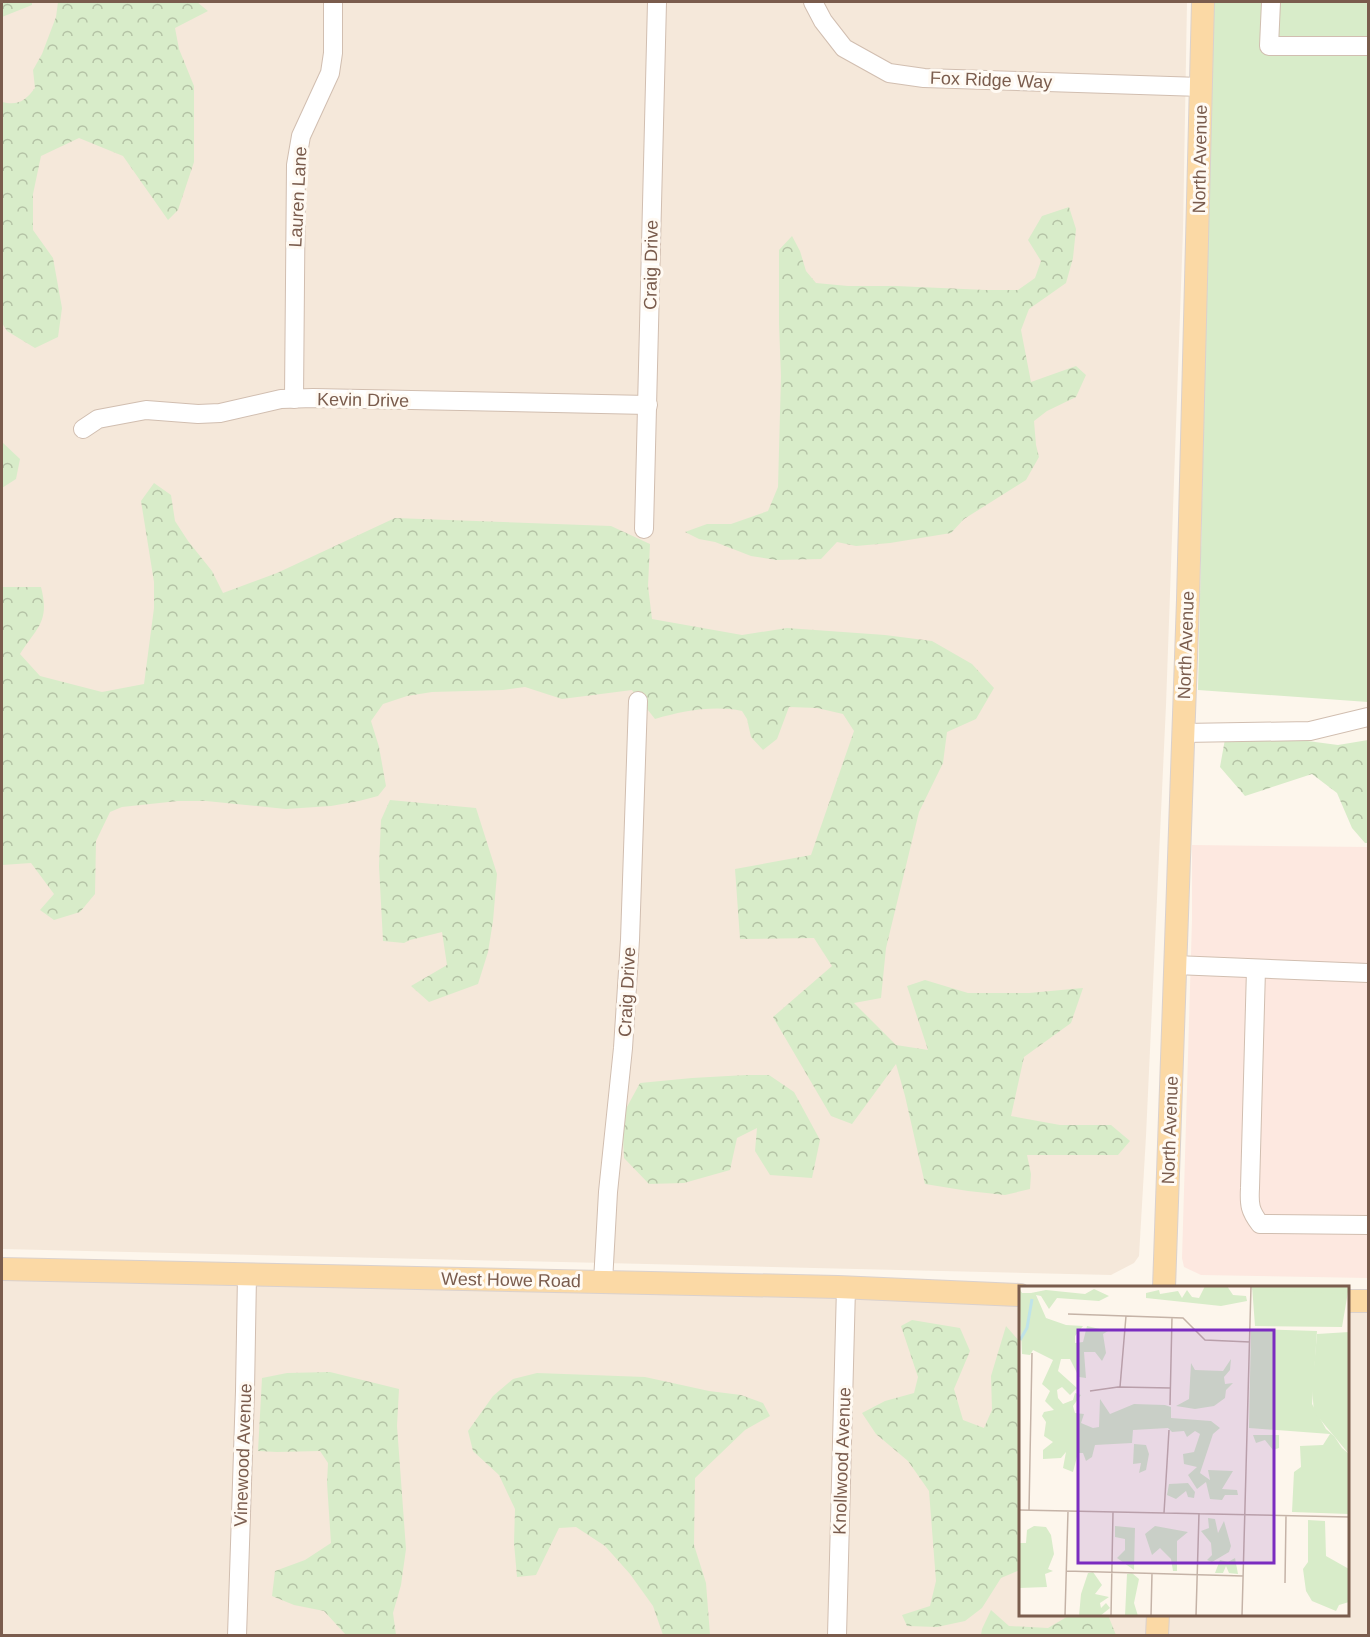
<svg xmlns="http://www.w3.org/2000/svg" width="1370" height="1637" viewBox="0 0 1370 1637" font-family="Arial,sans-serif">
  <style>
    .residential { fill: #f5e8da }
    .commercial { fill: #fde8e0 }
    .grass { fill: #d8ecc9 }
    .forest { fill: url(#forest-crowns) }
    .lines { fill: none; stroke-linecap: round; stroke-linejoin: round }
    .minor-casing { stroke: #d1beb0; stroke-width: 20 }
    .major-casing { stroke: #dad1cd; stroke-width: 24 }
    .minor { stroke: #fff; stroke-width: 18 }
    .major { stroke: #fbd9a5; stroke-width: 22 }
    .labels { text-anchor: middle; stroke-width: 6; stroke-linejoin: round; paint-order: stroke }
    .street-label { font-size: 18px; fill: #7a5c4d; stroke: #fffaf3 }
    .inset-river { fill: none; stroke: #bfe3e8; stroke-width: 3 }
    .inset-road { fill: none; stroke: #c5b3a7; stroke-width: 1.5 }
    .view { fill: #7b2cbf; fill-opacity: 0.15; stroke: #7b2cbf; stroke-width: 3 }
    .inset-edge { fill: none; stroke: #7a5c4d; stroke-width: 3 }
  </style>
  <defs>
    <pattern id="forest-crowns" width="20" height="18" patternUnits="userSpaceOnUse" patternTransform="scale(1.5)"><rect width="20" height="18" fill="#d8ecc9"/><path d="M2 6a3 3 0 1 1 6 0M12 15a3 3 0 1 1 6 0" fill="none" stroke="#b4c2a5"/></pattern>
  </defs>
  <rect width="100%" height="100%" fill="#fdf6ec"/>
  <!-- residential -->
  <g class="residential">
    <polygon points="2,2 1187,2 1183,230 1166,705 1146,1136 1139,1256 1134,1263 1111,1275 2,1249"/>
    <polygon points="2,1269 1020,1295 1020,1614 1348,1614 1348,1300 1368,1301 1368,1635 2,1636"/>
  </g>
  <!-- commercial -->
  <polygon class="commercial" points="1192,845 1368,847 1368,1278 1201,1275 1184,1267 1182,1258 1192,920"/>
  <!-- grass -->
  <polygon class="grass" points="1213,2 1368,2 1368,702 1198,690"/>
  <!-- forest -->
  <g class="forest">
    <polygon points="2,2 32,2 32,5 2,17"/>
    <path d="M58 2H136L137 3 142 2H197L208 11 175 28 179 49 194 86V162L178 210 168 220 123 156 79 138 41 156 33 194V230L53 258 62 308 58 337 35 348 7 331 2 323V102C18 106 25 101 35 88L33 70 42 54 56 17Z"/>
    <polygon points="1069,207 1076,229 1073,258 1066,283 1029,309 1021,330 1031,382 1076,366 1086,375 1076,397 1047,411 1034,421 1036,445 1039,457 1026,480 964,519 951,533 890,543 856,546 837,542 821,559 776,560 751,556 715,542 699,539 685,532 707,524 731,524 768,511 778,487 781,376 779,324 779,250 792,236 800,251 806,271 816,283 848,286 896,286 986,290 1018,290 1035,278 1041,261 1028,240 1042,216"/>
    <polygon points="2,442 20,459 16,479 2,488"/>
    <path d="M154 483 171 495 175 521 188 541 212 571 223 593 277 573 395 518 611 526 650 544 648 586 652 619 742 635 787 628 885 635 932 641 972 664 994 688 976 719 947 732 943 763 919 812 886 948 881 998 854 1003 896 1045 928 1050 907 986 925 980 968 993H1029L1083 988 1071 1023 1024 1057 1011 1116 1060 1125H1111L1130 1141 1118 1155H1027L1031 1174 1030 1189 1005 1195 968 1191 925 1184 905 1096 896 1064 852 1124 831 1116 773 1017 832 966 814 938 740 939 735 869 811 855 854 731 843 714 817 708 789 707 777 739 763 750 751 737 747 719 742 711C714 705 682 711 655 719L632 690 562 699 525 687 503 690 432 692 407 696 383 704 371 721 379 747 386 786 378 796 359 801 331 806 286 809 206 801H178L122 807 110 812 96 841 95 894 80 912 54 920 40 910 54 894 31 863 2 865V587H41C50 622 37 627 20 654L40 676 102 692 144 684 154 608V582L141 501Z"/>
    <polygon points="1285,738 1338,745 1368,740 1368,843 1365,843 1352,828 1337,793 1312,774 1245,796 1220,767 1225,739"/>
    <polygon points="390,800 476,808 497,874 493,921 488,952 478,984 429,1002 411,986 447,965 442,932 410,940 404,943 383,941 379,866 381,820"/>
    <polygon points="746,1075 769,1075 794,1092 820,1140 812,1178 770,1175 755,1151 757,1128 737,1138 730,1170 684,1183 649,1184 624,1158 622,1116 640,1083 692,1078"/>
    <polygon points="912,1320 960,1328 970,1351 954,1389 963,1420 984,1428 992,1410 991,1376 1006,1326 1020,1342 1020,1570 1001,1578 982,1608 965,1621 937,1627 907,1626 902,1615 930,1606 936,1581 929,1491 908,1461 876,1434 862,1413 885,1401 914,1393 918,1377 901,1326"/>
    <polygon points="330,1372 399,1389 397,1426 406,1549 401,1585 393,1613 396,1635 346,1635 324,1611 294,1605 272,1596 275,1571 305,1560 331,1543 327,1483 328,1463 320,1451 277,1452 258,1451 262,1378 287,1373"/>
    <polygon points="537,1373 645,1377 709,1391 741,1395 763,1403 770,1416 745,1430 695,1478 694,1545 706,1583 710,1635 663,1635 653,1606 630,1574 605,1546 576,1527 559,1528 536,1575 517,1577 514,1543 515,1509 499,1475 473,1451 468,1431 493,1396 513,1379"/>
    <polygon points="991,1610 1009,1626 1048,1628 1070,1615 1108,1615 1116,1635 981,1635 982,1629"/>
  </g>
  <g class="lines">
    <defs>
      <g id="minor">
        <polyline points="813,2 823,21 844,48 889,73 924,78 1201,87"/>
        <polyline points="1271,2 1269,46 1368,46"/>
        <polyline points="294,399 296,165 301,136 330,73 333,53 333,2"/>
        <polyline points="83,429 98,419 146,410 198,414 220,413 281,399 313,398 648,405"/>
        <polyline points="644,529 657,2"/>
        <polyline points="1183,733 1310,731 1368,717"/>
        <polyline points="1175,965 1368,973"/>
        <path d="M1256 969 1250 1188C1249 1205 1250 1211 1260 1224L1368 1225"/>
        <polyline points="603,1282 608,1192 623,1048 630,940 638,701"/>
        <polyline points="237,1636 245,1391 247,1275"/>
        <polyline points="837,1636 846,1287"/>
      </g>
      <g id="major">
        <polyline points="2,1269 838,1287 1020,1295"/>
        <polyline points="1164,1288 1188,600 1203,2"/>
        <polyline points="1348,1301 1368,1301"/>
        <polyline points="1157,1636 1158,1614"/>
      </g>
    </defs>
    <!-- minor casing -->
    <use href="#minor" class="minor-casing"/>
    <!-- major casing -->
    <use href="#major" class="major-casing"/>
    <!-- minor -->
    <use href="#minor" class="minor"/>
    <!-- major -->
    <use href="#major" class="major"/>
  </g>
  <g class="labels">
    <!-- street labels -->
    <g class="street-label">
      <text transform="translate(991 80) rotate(2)" y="6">Fox Ridge Way</text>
      <text transform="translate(1200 159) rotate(-89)" y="6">North Avenue</text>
      <text transform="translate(298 197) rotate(-87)" y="6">Lauren Lane</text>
      <text transform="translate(651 265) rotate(-89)" y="6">Craig Drive</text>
      <text transform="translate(363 400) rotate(1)" y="6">Kevin Drive</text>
      <text transform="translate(1186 645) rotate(-88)" y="6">North Avenue</text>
      <text transform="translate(627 992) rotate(-87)" y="6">Craig Drive</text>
      <text transform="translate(1170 1130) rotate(-88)" y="6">North Avenue</text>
      <text transform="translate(511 1280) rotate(1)" y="6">West Howe Road</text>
      <text transform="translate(243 1455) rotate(-88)" y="6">Vinewood Avenue</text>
      <text transform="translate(842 1461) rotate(-88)" y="6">Knollwood Avenue</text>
    </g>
  </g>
  <!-- overview -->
  <g transform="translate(1019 1286)">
    <rect width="330" height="330" fill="#fdf6ec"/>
    <path d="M233 0H330L323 41 236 40ZM232 43 298 45 293 118 307 143 315 150 323 162 330 168V228L273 226 275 186 282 181 281 160 304 159 311 148 230 142Z" fill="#d8ecc9"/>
    <path d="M186 0H208L214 9 227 10 228 15 202 20 127 12V7L140 4 141 8 159 5 163 12 168 4 173 11 180 12ZM0 2 3 7H12L27 4 66 8 75 3 90 10 80 15 38 12 30 23 22 10 17 9 27 32 47 39 64 40 56 50V57L64 56 68 40 89 45 84 48 87 67 83 75 76 66H65L67 92 60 91 51 73H42L39 85 58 102 51 109 43 101 38 104 39 112 44 118 54 114 56 107 62 109 54 120 56 127 65 128 62 137 74 142 80 141 81 113 91 128 115 118 146 119 152 121V132L192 135 201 142 194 148 181 187 191 194 189 184 214 185 203 203 218 204 219 209H206L203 214 191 213 187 196 178 203 169 189 178 181 165 178 164 168 175 166 181 148 176 145 168 151 165 145 153 146 149 142 114 144 113 157 76 159 73 171 67 175 64 167H59L54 186 44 182 47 166 42 172 24 173V164L34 156 25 150 27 136 23 130 25 126 35 124 26 115 31 105 23 98 34 74 14 64 11 69 3 68ZM330 46V168L295 126 293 103 298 48ZM212 73 211 84 205 91 206 98 214 97 207 104 206 112 195 120 176 123 157 120 170 113 172 77 176 84 204 85ZM234 149H260V162L254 164 246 154 237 157ZM115 158 127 159 130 168 127 184 120 187 122 177 114 178ZM169 197 176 206 175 212 169 211 167 205 157 213 148 209 150 198ZM189 232 196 233 199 247 205 235 212 260 210 266 193 276 188 274 193 269 192 257 182 245 190 242ZM289 234 306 235 307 270 330 283V316L320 319 317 325 293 315 287 305 284 283 289 276ZM15 240 27 241 32 249 35 268 29 283 34 285 26 288 28 301 0 302V257H7L8 244ZM96 240 116 242 115 284 98 272 106 264V253L96 251ZM136 240 169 246 158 255V285H154L152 273 141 262 133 269 126 248ZM216 272 219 288 210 287 207 280 204 287H196L201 274 209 276ZM74 286 83 299 76 308 90 311 81 317 82 322 87 317 91 322 81 330H60L62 308 69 287ZM113 287 120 293 115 317 119 330H106L108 288Z" fill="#d8ecc9"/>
    <path d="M232 0H330V3L327 8 233 4Z" fill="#d8ecc9"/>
    <path class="inset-river" d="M1 54 8 42 13 13"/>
    <path class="inset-road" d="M49 28 164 32 186 54 231 56M101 101 107 30M71 105 99 101 152 102M151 119 153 31M0 224 330 231M10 224 13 67M145 227 150 144M47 285 224 290M266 297 267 230M46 330 49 225M92 330 94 226M132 330 133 287M177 330 180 227M223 330 232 0"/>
    <path class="view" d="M59 44H255V277H59Z"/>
    <rect width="330" height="330" class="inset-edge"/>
  </g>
  <!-- border -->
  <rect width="1370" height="1637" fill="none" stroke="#7a5c4d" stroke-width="6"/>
</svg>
